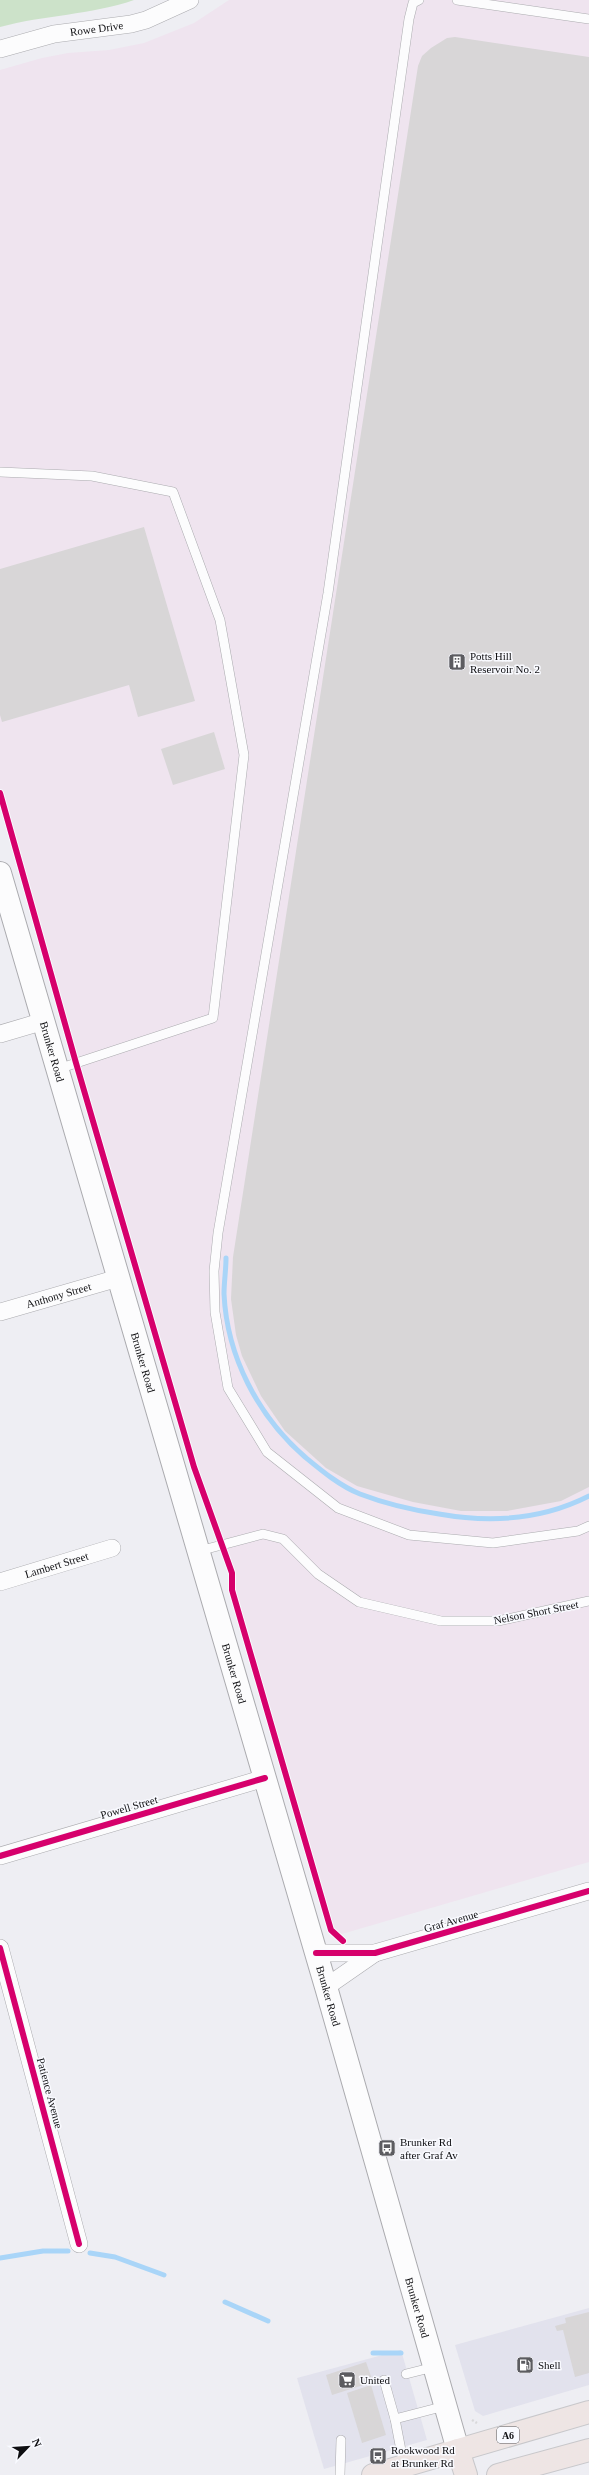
<svg xmlns="http://www.w3.org/2000/svg" width="589" height="2475" viewBox="0 0 589 2475" font-family="'Times New Roman',serif">
  <style>
    .built { fill: #e2e2ed }
    .industrial { fill: #efe4ef }
    .green { fill: #cce2c9 }
    .lines { fill: none; stroke-linecap: round; stroke-linejoin: round }
    .stream { stroke: #a9d5f8; stroke-width: 5 }
    .building { fill: #d8d6d7 }
    .service-casing { stroke: #ababaf; stroke-width: 10 }
    .minor-casing { stroke: #ababaf; stroke-width: 18 }
    .secondary-casing { stroke: #ababaf; stroke-width: 24 }
    .trunk-casing { stroke: #c8c8cb; stroke-width: 24 }
    .path { stroke: #d8d8da; stroke-width: 2.5; stroke-dasharray: 2 2; stroke-linecap: butt }
    .service { stroke: #fcfcfd; stroke-width: 9 }
    .minor { stroke: #fcfcfd; stroke-width: 17 }
    .secondary { stroke: #fcfcfd; stroke-width: 22 }
    .trunk { stroke: #eee5e4; stroke-width: 22 }
    .cycleway-casing { stroke: #f9faff; stroke-width: 8 }
    .cycleway { stroke: #d6006c; stroke-width: 6 }
    .labels { text-anchor: middle; stroke-width: 3; stroke-linejoin: round; paint-order: stroke }
    .shield { fill: #f9faff; stroke: #545558; stroke-width: 1 }
    .shield-label { font-size: 10px; font-weight: bold; fill: #0e0e11 }
    .street-label { font-size: 11px; fill: #0e0e11; stroke: #f9faff }
    .poi-label { font-size: 11px; fill: #0e0e11; stroke: #f9faff; text-anchor: start }
  </style>
  <rect width="100%" height="100%" fill="#eeeef3"/>
  <!-- built -->
  <g class="built">
    <polygon points="589,2308 589,2385 483,2416 475,2411 455,2345"/>
    <polygon points="401,2350 427,2440 324,2469 297,2378"/>
  </g>
  <!-- industrial -->
  <polygon class="industrial" points="229,0 589,0 589,1862 335,1936 0,790 0,70 42,58 68,53 109,50 144,43 194,23"/>
  <!-- green -->
  <path class="green" d="M0 0H134C91 15 44 15 0 27Z"/>
  <g class="lines">
    <!-- stream -->
    <g class="stream">
      <path d="M226 1258C226 1270 224 1282 224 1294 227 1357 258 1416 305 1457 322 1471 340 1486 360 1494 386 1504 412 1510 439 1514 490 1523 542 1520 589 1496"/>
      <polyline points="90,2253 115,2257 164,2275"/>
      <polyline points="0,2258 43,2251 68,2251"/>
      <polyline points="225,2302 268,2321"/>
      <polyline points="373,2353 401,2353"/>
    </g>
  </g>
  <!-- building -->
  <g class="building">
    <polygon points="455,37 589,57 589,1487 561,1501 507,1511 461,1511 413,1502 357,1486 326,1468 285,1431 261,1396 242,1356 236,1335 231,1299 233,1257 418,66 422,56 431,48 447,38"/>
    <polygon points="144,527 195,701 138,717 129,685 2,722 0,715 0,569"/>
    <polygon points="214,732 225,769 173,785 161,749"/>
    <polygon points="589,2312 589,2373 575,2377 563,2330 557,2331 555,2326 566,2323 565,2318"/>
    <polygon points="366,2362 373,2382 332,2395 326,2375"/>
    <polygon points="371,2385 386,2435 362,2443 347,2393"/>
  </g>
  <g class="lines">
    <defs>
      <g id="service">
        <polyline points="419,0 413,3 409,19 328,593 218,1233 214,1271 215,1312 228,1388 267,1452 338,1508 409,1535 493,1543 578,1531 589,1526"/>
        <polyline points="457,0 589,19"/>
        <polyline points="0,472 92,476 173,492 220,620 244,755 213,1018 58,1069"/>
        <polyline points="199,1551 263,1534 283,1539 318,1574 359,1602 441,1621 498,1621 589,1601"/>
        <polyline points="406,2374 434,2367"/>
        <polyline points="384,2380 395,2419 445,2406"/>
        <polyline points="395,2419 404,2466"/>
        <polyline points="340,2475 341,2440"/>
      </g>
      <g id="minor">
        <path id="s1" d="M0 49 54 34 131 24 146 20 190 0"/>
        <polyline points="0,1034 44,1021"/>
        <path id="s2" d="M0 1312 118 1278"/>
        <path id="s3" d="M0 1582 112 1548"/>
        <polyline points="0,1856 265,1778"/>
        <polyline points="0,1948 79,2244"/>
        <polyline points="316,1953 375,1953 589,1891"/>
        <polyline points="326,1987 375,1953"/>
      </g>
      <g id="secondary">
        <path id="s4" d="M0 873 326 1987 458 2450"/>
      </g>
      <g id="trunk">
        <polyline points="458,2450 466,2475"/>
        <polyline points="373,2475 589,2412"/>
        <polyline points="498,2475 589,2450"/>
      </g>
    </defs>
    <!-- service casing -->
    <use href="#service" class="service-casing"/>
    <!-- minor casing -->
    <use href="#minor" class="minor-casing"/>
    <!-- secondary casing -->
    <use href="#secondary" class="secondary-casing"/>
    <!-- trunk casing -->
    <use href="#trunk" class="trunk-casing"/>
    <!-- path -->
    <polyline class="path" points="472,2420 477,2423"/>
    <!-- service -->
    <use href="#service" class="service"/>
    <!-- minor -->
    <use href="#minor" class="minor"/>
    <!-- secondary -->
    <use href="#secondary" class="secondary"/>
    <!-- trunk -->
    <use href="#trunk" class="trunk"/>
    <defs>
      <g id="cycleway">
        <polyline points="0,793 76,1063 194,1467 232,1573 232,1590 331,1930 343,1941"/>
        <polyline points="0,1856 265,1778"/>
        <polyline points="0,1948 79,2244"/>
        <polyline points="316,1953 375,1953 589,1891"/>
      </g>
    </defs>
    <!-- cycleway casing -->
    <use href="#cycleway" class="cycleway-casing"/>
    <!-- cycleway -->
    <use href="#cycleway" class="cycleway"/>
  </g>
  <!-- icons -->
  <defs>
    <symbol id="building-square" viewBox="-11 -11 22 22"><rect x="-9" y="-9" width="18" height="18" rx="4" fill="#5c5c60" stroke="#f9faff"/><path d="M-4-6H4V6H1V3H-1V6H-4ZM-2.5-4.3h1.7v1.8h-1.7ZM.8-4.3h1.7v1.8H.8ZM-2.5-1h1.7V.8h-1.7ZM.8-1h1.7V.8H.8Z" fill="#fff"/></symbol>
    <symbol id="bus-square" viewBox="-11 -11 22 22"><rect x="-9" y="-9" width="18" height="18" rx="4" fill="#5c5c60" stroke="#f9faff"/><path d="M-5-6H5V4H4V6H2V4H-2V6H-4V4H-5ZM-3.5-4V0h7V-4ZM-3.5 1.2v1.5H-2V1.2ZM2 1.2v1.5H3.5V1.2Z" fill="#fff"/></symbol>
    <symbol id="fuel-square" viewBox="-11 -11 22 22"><rect x="-9" y="-9" width="18" height="18" rx="4" fill="#5c5c60" stroke="#f9faff"/><path d="M-5.5-6h7V0h2V4h1.3V-2.5L3-4.5l.8-.8L6-3V5H2.5V1h-1V6h-7ZM-4.2-4.7v3.2H.2V-4.7Z" fill="#fff"/></symbol>
    <symbol id="supermarket-square" viewBox="-11 -11 22 22"><rect x="-9" y="-9" width="18" height="18" rx="4" fill="#5c5c60" stroke="#f9faff"/><path d="M-6-5.5h2.5l.6 2H6L4.5 2H-2.5L-4.4-4H-6ZM-1.5 3.2a1.3 1.3 0 1 0 .1 0ZM3 3.2a1.3 1.3 0 1 0 .1 0Z" fill="#fff"/></symbol>
  </defs>
  <g fill-rule="evenodd">
    <use href="#building-square" x="447" y="652" width="20" height="20"/>
    <use href="#bus-square" x="377" y="2138" width="20" height="20"/>
    <use href="#fuel-square" x="515" y="2355" width="20" height="20"/>
    <use href="#supermarket-square" x="337" y="2370" width="20" height="20"/>
    <use href="#bus-square" x="368" y="2446" width="20" height="20"/>
  </g>
  <g class="labels">
    <!-- shield labels -->
    <rect class="shield" x="497" y="2427" width="22" height="16" rx="3"/>
    <g class="shield-label">
      <text x="508" y="2439">A6</text>
    </g>
    <!-- street labels -->
    <g class="street-label">
      <text dy="4" stroke="none"><textPath href="#s1" startOffset="99">Rowe Drive</textPath></text>
      <text dy="4" stroke="none"><textPath href="#s4" startOffset="186">Brunker Road</textPath></text>
      <text dy="4" stroke="none"><textPath href="#s2" startOffset="61">Anthony Street</textPath></text>
      <text dy="4" stroke="none"><textPath href="#s4" startOffset="510">Brunker Road</textPath></text>
      <text dy="4" stroke="none"><textPath href="#s3" startOffset="59">Lambert Street</textPath></text>
      <text transform="translate(536 1612) rotate(-11)" y="4">Nelson Short Street</text>
      <text dy="4" stroke="none"><textPath href="#s4" startOffset="834">Brunker Road</textPath></text>
      <text transform="translate(129 1807) rotate(-16)" y="4">Powell Street</text>
      <text transform="translate(451 1921) rotate(-16)" y="4">Graf Avenue</text>
      <text dy="4" stroke="none"><textPath href="#s4" startOffset="1170">Brunker Road</textPath></text>
      <text transform="translate(50 2093) rotate(75)" y="4">Patience Avenue</text>
      <text dy="4" stroke="none"><textPath href="#s4" startOffset="1494">Brunker Road</textPath></text>
    </g>
    <!-- poi labels -->
    <g class="poi-label">
      <text x="470" y="660">Potts Hill<tspan x="470" dy="13">Reservoir No. 2</tspan></text>
      <text x="400" y="2146">Brunker Rd<tspan x="400" dy="13">after Graf Av</tspan></text>
      <text x="538" y="2369">Shell</text>
      <text x="360" y="2384">United</text>
      <text x="391" y="2454">Rookwood Rd<tspan x="391" dy="13">at Brunker Rd</tspan></text>
    </g>
  </g>
  <!-- north arrow -->
  <g transform="translate(28 2447) rotate(65)" stroke="#f9faff" stroke-width="3" paint-order="stroke">
  <path d="M0-3L7 15L0 10L-7 15Z" fill="#0e0e11"/>
  <text y="-6" font-size="11" font-weight="bold" text-anchor="middle" fill="#0e0e11">N</text>
  </g>
</svg>
